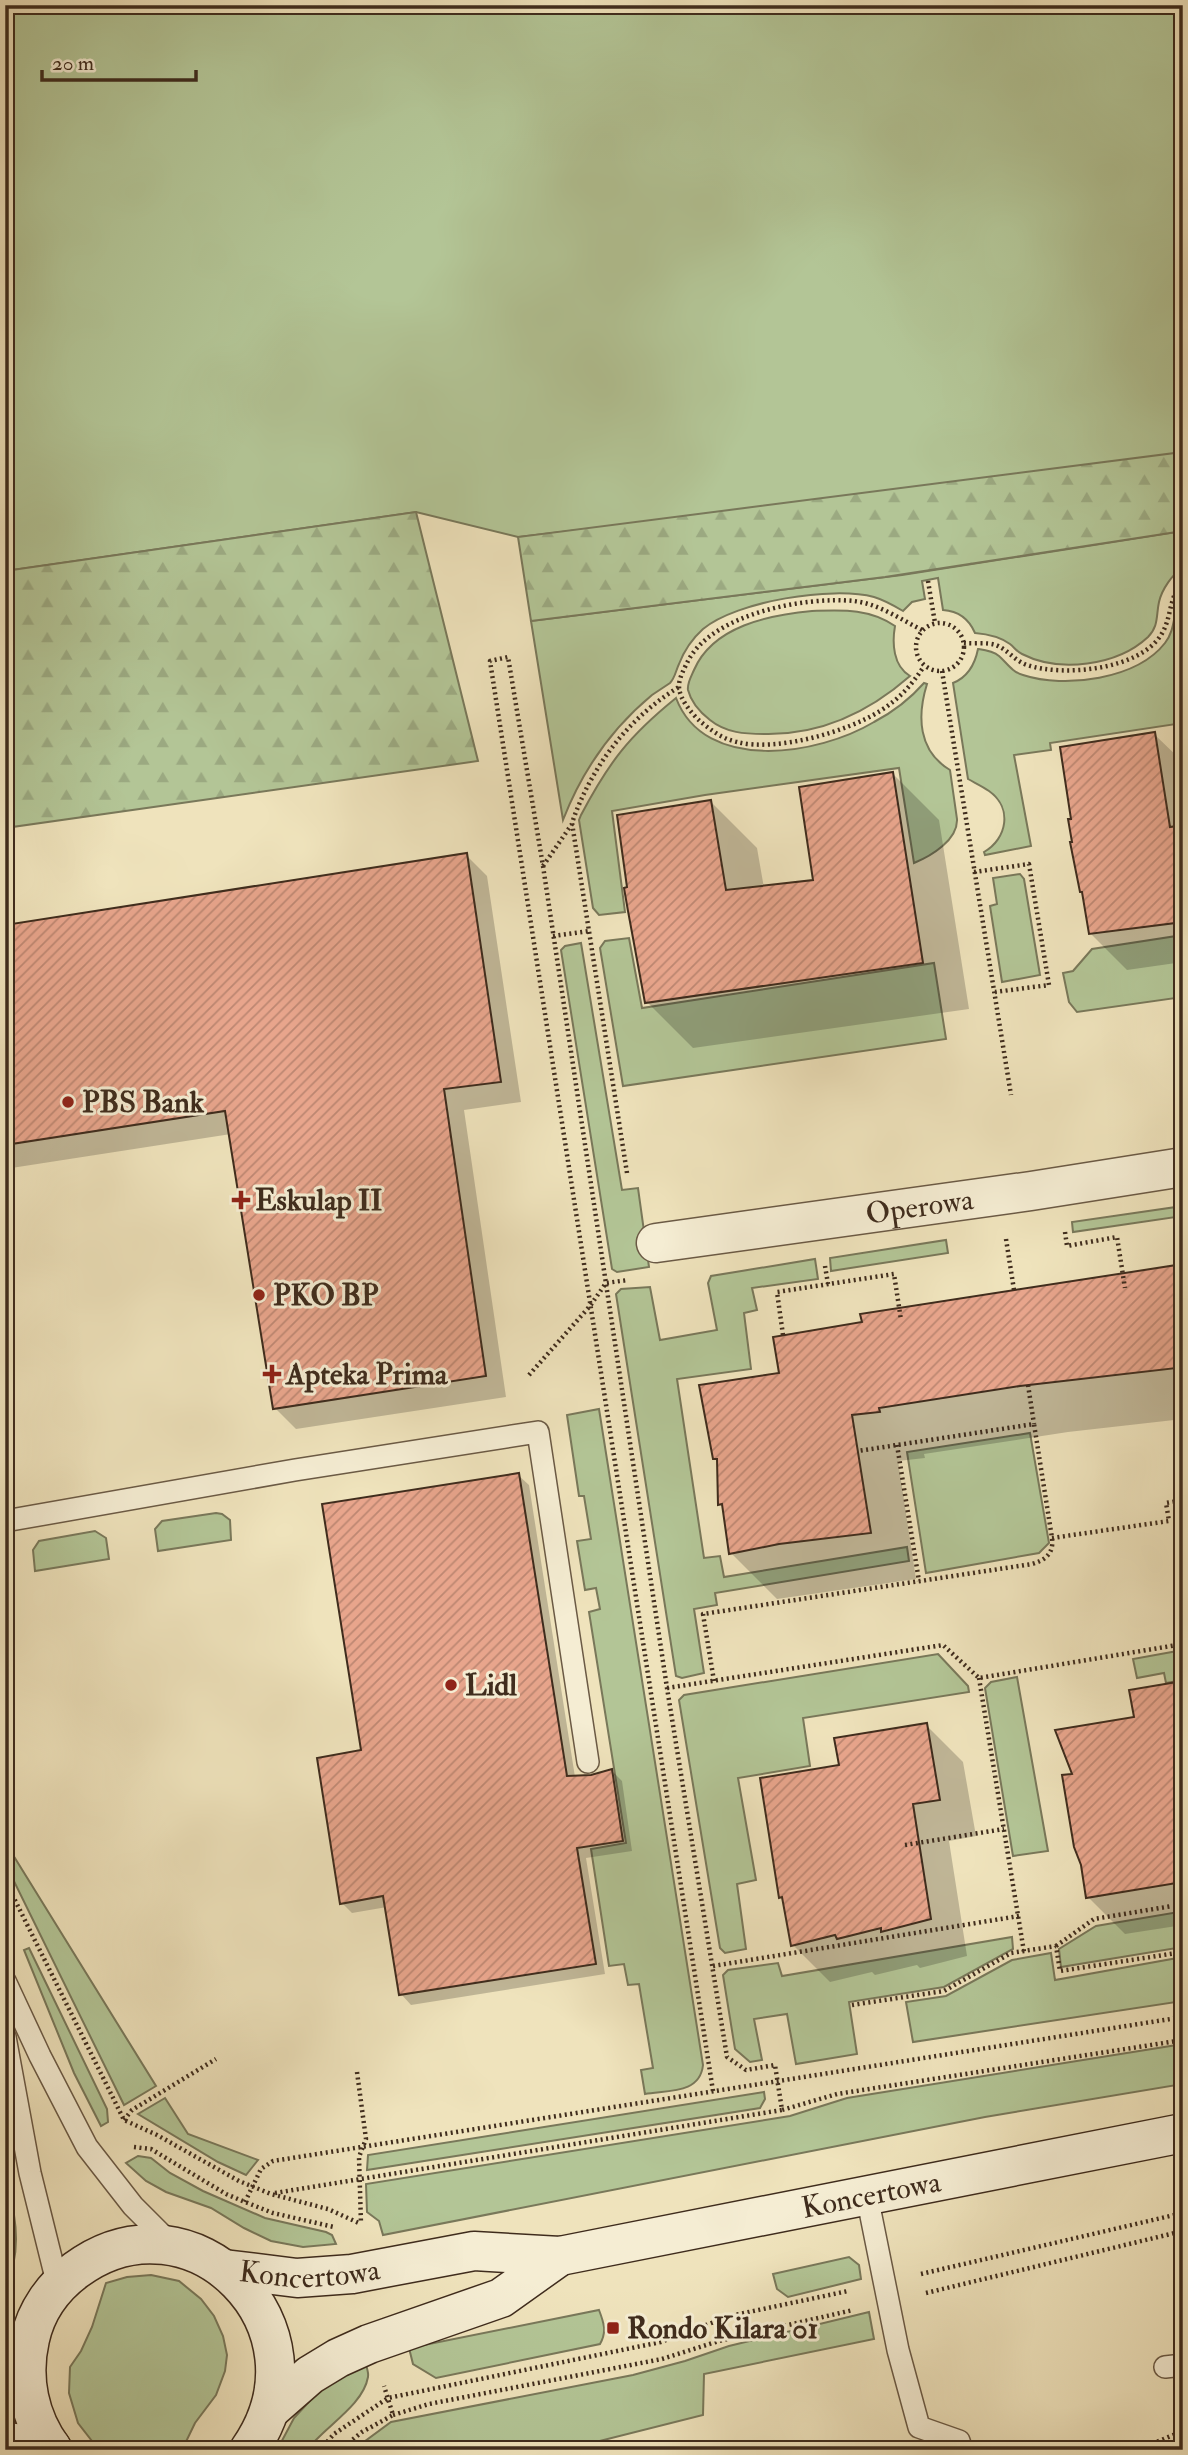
<svg xmlns="http://www.w3.org/2000/svg" width="1188" height="2455" viewBox="0 0 1188 2455" font-family="'IM FELL Double Pica',serif">
  <style>
    .green { fill: #b3c596; stroke: #79785a; stroke-width: 2 }
    .forest { fill: url(#forest-firs); stroke: #79785a; stroke-width: 2 }
    .shadow { fill: #0003 }
    .building { fill: url(#building-hatch); stroke: #3f2c1d; stroke-width: 2 }
    .lines { fill: none; stroke-linecap: round; stroke-linejoin: round }
    .lane-casing { stroke: #6b5a45; stroke-width: 24 }
    .street-casing { stroke: #6b5a45; stroke-width: 41 }
    .secondary-casing { stroke: #3f2c1d; stroke-width: 41 }
    .path { stroke: #3f2c1d; stroke-width: 4.5; stroke-dasharray: 2 3.5; stroke-linecap: butt }
    .lane { stroke: #f5edd3; stroke-width: 21 }
    .street { stroke: #f5edd3; stroke-width: 38 }
    .secondary { stroke: #f5edd3; stroke-width: 38 }
    .poi-dot { fill: #8f2418; stroke: #f5edd3; stroke-width: 2.5 }
    .labels { text-anchor: middle; stroke-width: 6; stroke-linejoin: round; paint-order: stroke }
    .poi-label { font-size: 30px; font-weight: bold; fill: #3f2c1d; stroke: #f5edd3; text-anchor: start }
    .street-label { font-size: 30px; fill: #3f2c1d; stroke: #f5edd3 }
  </style>
  <defs>
    <pattern id="forest-firs" width="22" height="20" patternUnits="userSpaceOnUse" patternTransform="scale(1.75)"><rect width="22" height="20" fill="#b3c596"/><path d="M5 1l3.5 6h-7zM16 11l3.5 6h-7z" fill="#9ba981"/></pattern>
    <pattern id="building-hatch" width="6" height="6" patternUnits="userSpaceOnUse" patternTransform="scale(1.75)"><rect width="6" height="6" fill="#e8a58c"/><path d="M-1 1l2-2M0 6l6-6M5 7l2-2" fill="none" stroke="#bd8772"/></pattern>
  </defs>
  <rect width="100%" height="100%" fill="#efe3bc"/>
  <filter id="stains"><feTurbulence type="fractalNoise" baseFrequency=".00286" numOctaves="4"/><feColorMatrix values="0 0 0 0 .2 0 0 0 0 .09 0 0 0 0 .02 0 0 0 .5 -.17"/></filter>
  <radialGradient id="worn" r=".72"><stop offset=".6" stop-color="#630" stop-opacity="0"/><stop offset="1" stop-color="#630" stop-opacity=".3"/></radialGradient>
  <!-- green -->
  <g class="green">
    <polygon points="5,5 1183,5 1183,460 518,537 416,512 5,571"/>
    <path d="M1183 531V567C1172 575 1162 589 1159 602 1156 615 1159 626 1148 637 1117 666 1059 673 1022 654 1017 652 1014 647 1010 644 999 636 987 634 975 633 969 619 958 611 943 610L938 578 922 581 925 599 912 602 903 611C893 605 884 600 874 597 832 586 737 601 703 629 693 638 684 651 679 664 676 670 675 678 670 683 664 687 658 691 652 695 611 729 582 771 563 820L531 621 902 575Z"/>
    <path d="M1183 593V723L1050 743 1051 750 1014 755 1031 846 985 855 984 852C1007 839 1013 808 989 791 982 786 975 783 968 779L953 683C968 677 975 664 978 649 985 650 993 651 999 656 1007 663 1012 672 1023 675 1065 689 1137 679 1165 643 1177 628 1172 608 1183 593Z"/>
    <path d="M812 611C842 610 869 608 895 626 892 643 893 666 910 676 869 712 820 735 765 734 745 734 726 733 710 720 701 713 691 702 688 690 687 683 691 677 694 670 713 626 769 615 812 611Z"/>
    <path d="M924 683 927 684C917 716 918 751 950 770L957 819C958 840 931 856 914 863L899 768 705 795 612 811 625 912 599 915 593 908 579 820 581 815C609 762 629 736 676 698 705 774 819 755 874 722 893 712 910 699 924 683Z"/>
    <polygon points="1020,874 1024,879 1040,975 1002,982 990,906 997,904 993,878"/>
    <polygon points="1183,935 1183,997 1077,1012 1069,1002 1063,973 1073,971 1092,949"/>
    <polygon points="629,938 642,1008 934,963 946,1039 623,1086 600,948 605,941"/>
    <polygon points="581,943 622,1190 638,1188 649,1267 617,1272 612,1269 561,950 565,946"/>
    <polygon points="1183,1206 1183,1216 1073,1232 1072,1222"/>
    <polygon points="946,1240 948,1253 831,1271 830,1258"/>
    <polygon points="815,1259 818,1279 752,1288 757,1310 744,1313 751,1369 677,1379 704,1558 720,1556 724,1577 907,1547 909,1561 715,1593 717,1605 694,1609 704,1673 682,1678 676,1676 616,1294 621,1289 650,1287 660,1340 717,1330 708,1283 711,1276"/>
    <path d="M599 1409 703 2065C700 2094 668 2090 645 2094L641 2070 653 2068 639 1984 628 1985 624 1964 609 1966 591 1849 626 1843 589 1612 600 1609 596 1588 585 1590 577 1541 591 1539 584 1496H579L567 1415Z"/>
    <polygon points="1030,1433 1049,1543 1039,1553 926,1573 907,1452"/>
    <polygon points="216,1513 222,1514 230,1520 231,1540 158,1551 155,1529 162,1521"/>
    <polygon points="95,1531 106,1538 109,1559 35,1571 33,1550 39,1541"/>
    <polygon points="1183,1650 1183,1680 1166,1683 1164,1673 1137,1678 1133,1659"/>
    <polygon points="938,1654 968,1686 969,1692 803,1718 810,1766 738,1778 756,1880 737,1884 746,1949 725,1953 720,1948 679,1700 684,1695"/>
    <polygon points="1017,1677 1048,1851 1013,1856 985,1688 991,1682"/>
    <polygon points="5,1842 156,2086 124,2105 5,1863"/>
    <polygon points="1183,1896 1183,1947 1061,1967 1059,1949 1096,1926 1179,1912 1177,1897"/>
    <polygon points="1012,1937 1013,1949 944,1987 849,2002 857,2054 796,2064 787,2014 754,2019 762,2060 750,2062 735,2049 723,1975 728,1970 778,1963 782,1976"/>
    <polygon points="29,1948 107,2109 108,2122 101,2126 74,2073 24,1950"/>
    <polygon points="1051,1953 1055,1980 1183,1957 1183,2001 913,2042 906,2002 946,1996 1012,1960"/>
    <polygon points="1183,2044 1183,2084 985,2117 383,2235 379,2221 367,2212 366,2184 790,2116 847,2098"/>
    <polygon points="764,2092 765,2099 760,2108 367,2170 368,2155"/>
    <polygon points="165,2098 188,2134 258,2160 246,2175 218,2162 138,2114"/>
    <polygon points="138,2156 151,2158 170,2173 203,2191 265,2218 326,2232 332,2235 336,2244 303,2247 271,2241 244,2228 211,2208 166,2192 146,2181 126,2163"/>
    <path d="M14 2215C18 2240 17 2264 5 2288V2216Z"/>
    <polygon points="849,2257 859,2265 861,2279 788,2297 777,2289 773,2274"/>
    <polygon points="151,2275 179,2281 201,2299 214,2316 223,2336 227,2355 225,2371 216,2395 195,2423 182,2450 99,2450 78,2423 69,2393 70,2367 81,2351 92,2327 106,2283 127,2277"/>
    <path d="M599 2310C604 2323 607 2332 600 2344L436 2378 413 2364 409 2348Z"/>
    <polygon points="869,2312 874,2339 704,2374 703,2415 564,2450 353,2450 391,2422 633,2375 685,2361 729,2346"/>
    <path d="M365 2361C366 2366 369 2372 368 2377 363 2406 324 2427 307 2450H277L294 2418 318 2392Z"/>
  </g>
  <!-- forest -->
  <g class="forest">
    <polygon points="1183,452 1183,531 885,577 531,621 518,537"/>
    <polygon points="416,512 478,761 5,828 5,571"/>
  </g>
  <!-- shadow -->
  <g class="shadow">
    <polygon points="1154,734 1183,762 1183,962 1127,970 1090,933"/>
    <polygon points="893,774 939,820 969,1009 693,1048 647,1002 711,802 757,848 764,888 815,881"/>
    <polygon points="466,855 487,876 521,1102 464,1110 506,1397 296,1429 275,1408 231,1134 5,1169 5,927"/>
    <polygon points="1183,1266 1183,1419 1068,1432 924,1454 925,1458 898,1461 916,1579 777,1599 731,1553 724,1509 720,1504 718,1462 715,1459 781,1374"/>
    <polygon points="518,1475 529,1485 575,1777 591,1777 612,1771 622,1781 632,1851 586,1858 605,1974 411,2005 401,1994 387,1907 352,1913 342,1903 363,1752"/>
    <polygon points="1183,1683 1183,1925 1125,1934 1088,1897 1074,1775 1136,1718"/>
    <polygon points="926,1725 963,1762 976,1836 949,1841 967,1956 920,1968 917,1965 875,1975 872,1972 830,1982 793,1945 785,1901 781,1897 841,1767"/>
  </g>
  <!-- building -->
  <g class="building">
    <polygon points="1155,732 1170,827 1183,825 1183,922 1089,934 1082,892 1080,892 1070,842 1072,842 1068,819 1071,819 1060,747"/>
    <polygon points="893,772 923,963 645,1003 628,911 624,888 627,887 617,815 711,800 726,890 813,880 799,787"/>
    <polygon points="467,853 501,1082 444,1089 486,1376 273,1409 225,1111 5,1145 5,925"/>
    <polygon points="1183,1264 1183,1362 1176,1363 1177,1368 1020,1386 879,1408 880,1412 852,1415 871,1533 779,1544 729,1554 722,1504 718,1505 717,1459 713,1459 699,1385 779,1373 773,1337 862,1322 860,1314"/>
    <polygon points="519,1473 567,1776 591,1775 612,1769 623,1841 577,1848 596,1964 399,1995 383,1896 340,1904 317,1758 361,1750 322,1504"/>
    <polygon points="1183,1681 1183,1882 1086,1898 1081,1865 1074,1847 1062,1775 1072,1774 1055,1730 1134,1717 1129,1690"/>
    <polygon points="927,1723 940,1800 913,1804 931,1919 881,1932 881,1928 837,1939 835,1935 791,1946 782,1897 779,1898 760,1778 839,1765 834,1738"/>
  </g>
  <g class="lines">
    <defs>
      <g id="lane">
        <polyline points="5,1521 295,1470 538,1432 588,1762"/>
        <polyline points="5,1981 40,2056 87,2147 133,2206 173,2246"/>
        <polyline points="5,2037 30,2173 58,2286"/>
        <polyline points="867,2196 898,2350 919,2427 959,2441 962,2450"/>
        <polyline points="1165,2367 1183,2365"/>
      </g>
      <g id="street">
        <path id="s1" d="M656 1243 1031 1191 1183 1167"/>
      </g>
      <g id="secondary">
        <path id="s2" d="M224 2269 297 2278 352 2274 474 2251 560 2256 1183 2133"/>
        <polyline points="270,2410 310,2375 338,2358 369,2344 501,2298 560,2256"/>
        <polyline points="5,2442 51,2447"/>
        <path d="M53 2450C29 2418 21 2378 30 2339 36 2311 53 2287 76 2270 191 2185 335 2327 249 2450"/>
      </g>
    </defs>
    <!-- lane casing -->
    <use href="#lane" class="lane-casing"/>
    <!-- street casing -->
    <use href="#street" class="street-casing"/>
    <!-- secondary casing -->
    <use href="#secondary" class="secondary-casing"/>
    <!-- path -->
    <g class="path">
      <polyline points="928,581 935,623"/>
      <circle cx="940" cy="647" r="24"/>
      <path d="M922 630C900 619 879 604 854 601 805 596 712 614 688 661 684 669 679 678 679 686 679 699 692 714 701 722 712 731 723 739 737 742 776 752 847 732 880 711 899 699 912 685 924 666"/>
      <path d="M964 643C974 644 987 642 996 645 1008 650 1015 661 1027 665 1063 677 1139 670 1161 635 1172 618 1168 599 1183 580"/>
      <polyline points="942,671 1011,1095"/>
      <polyline points="543,866 572,824"/>
      <polyline points="974,872 1029,864 1049,985 995,992"/>
      <polyline points="553,936 589,931"/>
      <path d="M627 1173 572 823C591 767 628 718 679 687"/>
      <polyline points="1065,1232 1067,1246 1117,1237 1125,1288"/>
      <polyline points="1006,1239 1014,1290"/>
      <polyline points="825,1266 828,1284"/>
      <polyline points="783,1335 777,1292 894,1274 901,1320"/>
      <polyline points="529,1375 590,1306 606,1283 628,1280"/>
      <polyline points="1028,1385 1034,1424"/>
      <polyline points="897,1445 919,1581"/>
      <polyline points="1052,1538 1169,1521 1166,1503 1183,1500"/>
      <polyline points="979,1678 1024,1952"/>
      <path d="M714 1681 703 1614 1032 1564C1045 1560 1054 1554 1052 1538L1034 1424 858 1451"/>
      <polyline points="667,1688 943,1645 979,1678 1183,1644"/>
      <polyline points="905,1845 1004,1829"/>
      <polyline points="5,1880 124,2120 157,2135 239,2181 271,2194 328,2209 361,2224"/>
      <polyline points="1056,1946 1094,1919 1172,1906"/>
      <polyline points="713,1966 1019,1916"/>
      <polyline points="852,2005 944,1991 1011,1953 1056,1946 1060,1971 1183,1952"/>
      <polyline points="357,2072 366,2139 359,2157 361,2224"/>
      <polyline points="713,2091 490,661 508,657 543,866 667,1688 727,2057 746,2070 775,2065 782,2110 837,2094 1183,2040"/>
      <polyline points="124,2120 132,2110 216,2059"/>
      <polyline points="134,2147 151,2149 226,2194 245,2202 273,2213 334,2227"/>
      <polyline points="275,2193 782,2110"/>
      <polyline points="245,2202 261,2169 273,2161 1183,2017"/>
      <polyline points="921,2274 1183,2213"/>
      <polyline points="926,2293 1183,2231"/>
      <polyline points="393,2415 429,2404 662,2359 719,2341 853,2310"/>
      <polyline points="320,2450 334,2434 388,2398 661,2342 730,2316 848,2291"/>
      <polyline points="340,2450 362,2432 393,2415 384,2386"/>
      <polyline points="1137,2450 1183,2431"/>
    </g>
    <!-- lane -->
    <use href="#lane" class="lane"/>
    <!-- street -->
    <use href="#street" class="street"/>
    <!-- secondary -->
    <use href="#secondary" class="secondary"/>
  </g>
  <!-- markers -->
  <g class="poi-dot">
    <circle cx="68" cy="1102" r="7"/>
    <path d="M237.5 1189.5h7v7h7v7h-7v7h-7v-7h-7v-7h7z"/>
    <circle cx="259" cy="1295" r="7"/>
    <path d="M268.5 1363.5h7v7h7v7h-7v7h-7v-7h-7v-7h7z"/>
    <circle cx="451" cy="1685" r="7"/>
    <rect x="606" y="2321" width="14" height="14" rx="3.5"/>
  </g>
  <g class="labels">
    <!-- poi labels -->
    <g class="poi-label">
      <text x="82" y="1112">PBS Bank</text>
      <text x="255" y="1210">Eskulap II</text>
      <text x="273" y="1305">PKO BP</text>
      <text x="286" y="1384">Apteka Prima</text>
      <text x="465" y="1695">Lidl</text>
      <text x="627" y="2338">Rondo Kilara 01</text>
    </g>
    <!-- street labels -->
    <g class="street-label">
      <text dy="10" stroke="none"><textPath href="#s1" startOffset="266">Operowa</textPath></text>
      <text dy="10" stroke="none"><textPath href="#s2" startOffset="656">Koncertowa</textPath></text>
      <text dy="10" stroke="none"><textPath href="#s2" startOffset="86">Koncertowa</textPath></text>
    </g>
  </g>
  <!-- margin -->
  <rect width="1188" height="2455" fill="none" stroke="#efe3bc" stroke-width="28"/>
  <rect x="7" y="7" width="1174" height="2441" fill="none" stroke="#3f2c1d" stroke-width="3.5"/>
  <rect x="14" y="14" width="1160" height="2427" fill="none" stroke="#3f2c1d" stroke-width="2"/>
  <!-- scale -->
  <path d="M42 70v10h154v-10" fill="none" stroke="#3f2c1d" stroke-width="3.5"/>
  <text x="52" y="70" font-size="21" fill="#3f2c1d" stroke="#f5edd3" stroke-width="5" paint-order="stroke">20 m</text>
  <rect width="100%" height="100%" filter="url(#stains)"/>
  <rect width="100%" height="100%" fill="url(#worn)"/>
</svg>
